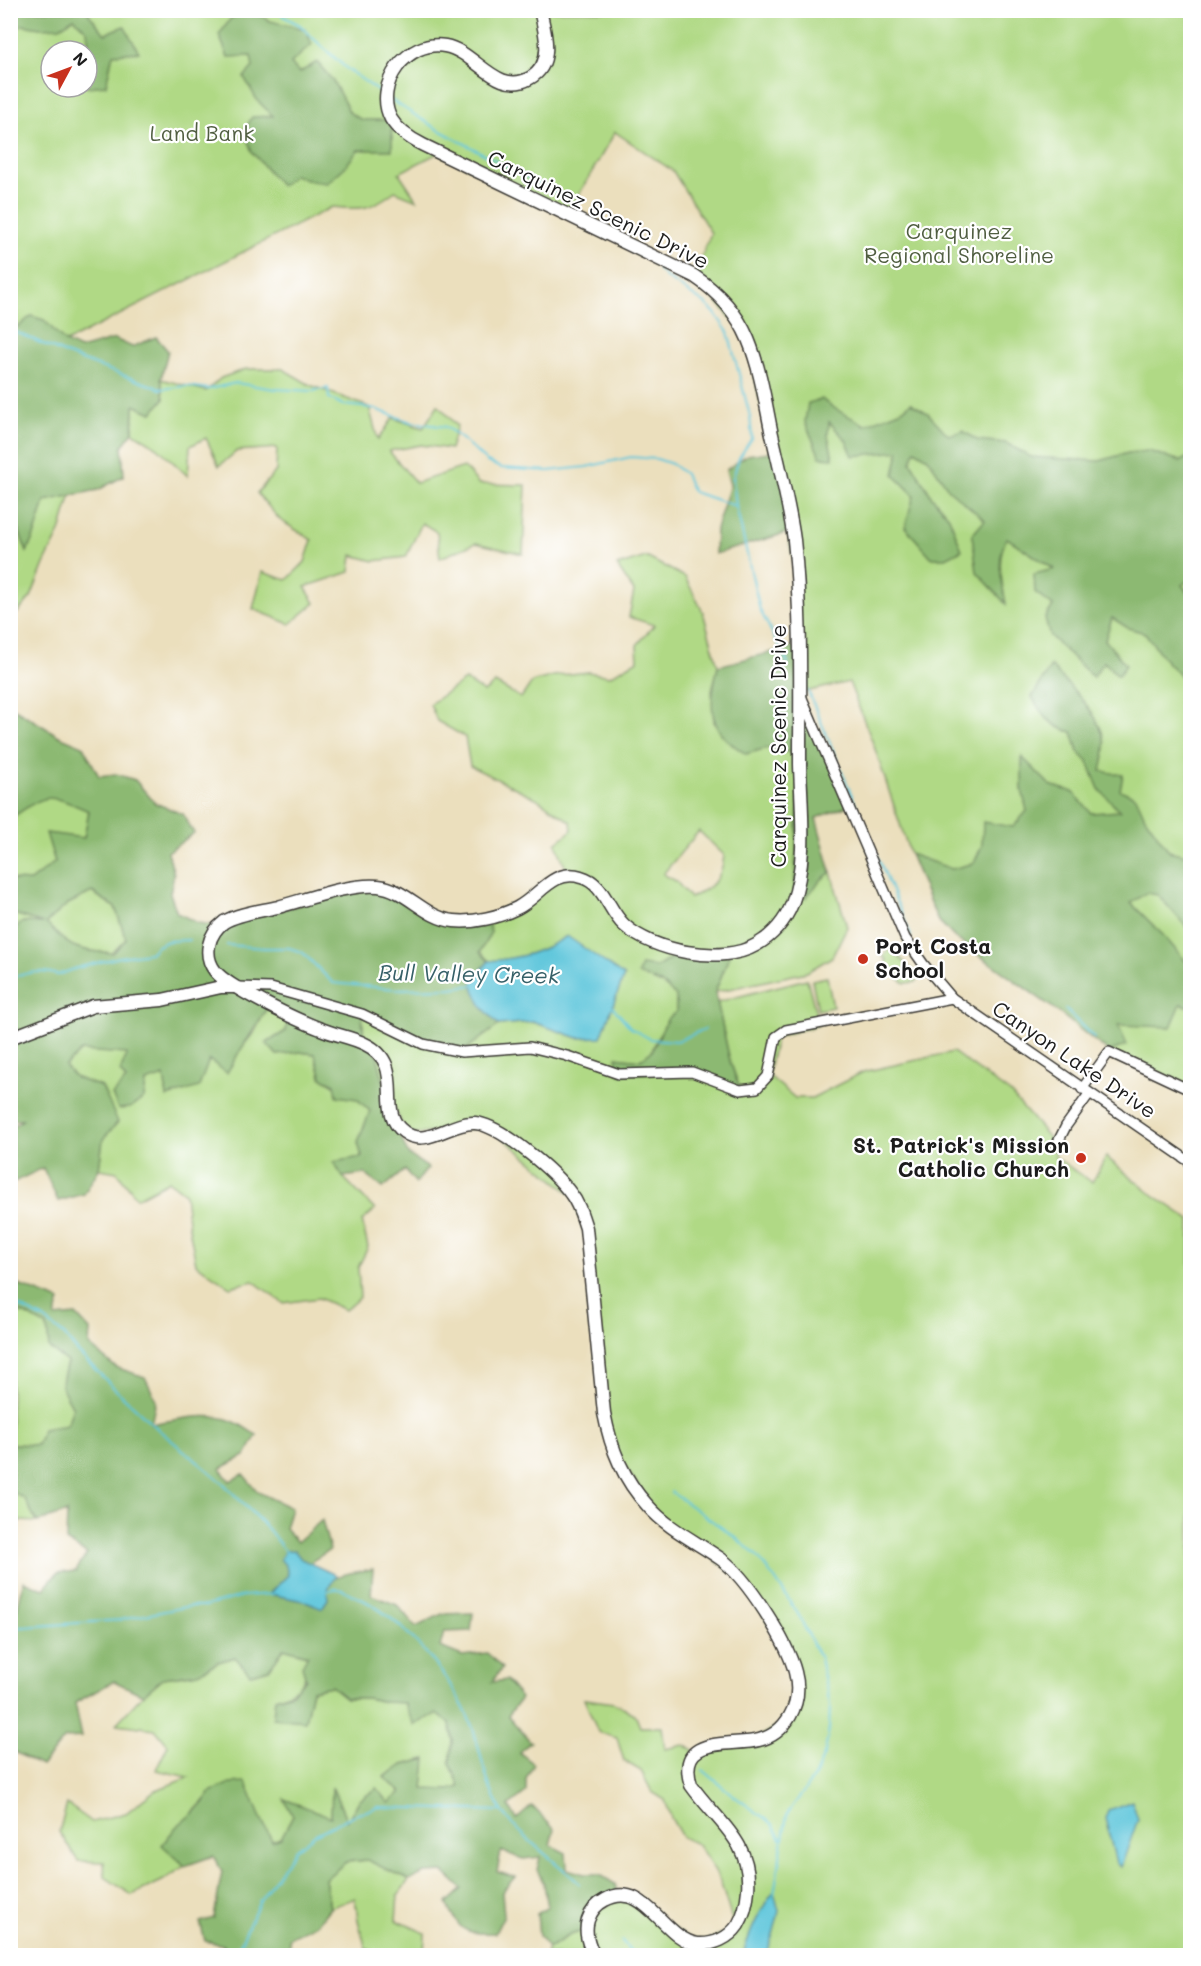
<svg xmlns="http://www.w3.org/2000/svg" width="1201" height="1966" viewBox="0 0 1201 1966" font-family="Mali,sans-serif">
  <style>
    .green { fill: #b0d985; stroke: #667a50; stroke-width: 1.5; fill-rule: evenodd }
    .forest { fill: #8cb972; stroke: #546a47; stroke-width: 1.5; fill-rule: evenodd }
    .water { fill: #5ec6db; stroke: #3d717c; stroke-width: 1.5 }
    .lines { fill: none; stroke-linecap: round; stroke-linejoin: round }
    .stream { stroke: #5ec6db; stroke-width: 2 }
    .minor-casing { stroke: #3b3934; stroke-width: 12 }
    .tertiary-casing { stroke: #3b3934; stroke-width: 15 }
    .minor { stroke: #fff; stroke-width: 9 }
    .tertiary { stroke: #fff; stroke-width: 12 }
    .poi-dot { fill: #c8321e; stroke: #fff; stroke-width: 2 }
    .labels { text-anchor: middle; stroke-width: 4.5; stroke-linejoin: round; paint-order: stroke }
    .park-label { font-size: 21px; fill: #505e41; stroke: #fff }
    .street-label { font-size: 21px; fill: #1c1c1c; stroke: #fff }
    .poi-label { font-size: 21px; font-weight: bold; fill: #1c1c1c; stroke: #fff; text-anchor: start }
    .water-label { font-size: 22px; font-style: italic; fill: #366068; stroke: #fff }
  </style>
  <rect width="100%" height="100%" fill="#fff"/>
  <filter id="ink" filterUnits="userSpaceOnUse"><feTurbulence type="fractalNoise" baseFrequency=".0167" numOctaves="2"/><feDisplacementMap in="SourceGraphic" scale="12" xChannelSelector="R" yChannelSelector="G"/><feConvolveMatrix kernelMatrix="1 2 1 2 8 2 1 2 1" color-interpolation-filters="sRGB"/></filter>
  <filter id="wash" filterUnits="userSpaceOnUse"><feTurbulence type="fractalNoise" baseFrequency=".008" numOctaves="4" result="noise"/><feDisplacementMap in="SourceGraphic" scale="24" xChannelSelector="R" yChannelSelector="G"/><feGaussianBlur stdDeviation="1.35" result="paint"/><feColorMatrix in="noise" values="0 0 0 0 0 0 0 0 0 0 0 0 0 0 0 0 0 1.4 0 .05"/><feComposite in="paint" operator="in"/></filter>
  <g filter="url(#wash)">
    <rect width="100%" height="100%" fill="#ebdfbd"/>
    <!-- green -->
    <g class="green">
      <path d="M11 11H1190V1090L1109 1052 1053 1008 954 937 937 919 910 854 874 746 849 682 800 693 797 578 746 335 694 276 711 233 673 171 615 132 567 215 438 153 399 173 417 200 395 191C370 210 362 210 332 207L11 370ZM51 51H87V87H51Z"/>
      <polygon points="246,369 283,369 310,385 369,407 378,440 393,418 423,428 438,405 457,426 450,449 421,445 389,451 416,483 464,467 479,484 526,485 523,554 476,543 440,558 437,532 422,523 406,557 374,561 352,555 350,572 305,587 315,603 290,624 253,609 262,572 287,580 305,562 312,540 280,520 257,493 276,471 277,448 237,451 219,466 206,438 190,446 188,476 158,448 133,432 134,404 164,399 161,379 206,391 221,378"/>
      <polygon points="71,494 60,532 44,564 31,597 11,620 10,509 27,551 36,531 45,501"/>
      <path d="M646 557 685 577 703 612 718 666 712 691 714 722 725 738 746 754 767 748 800 754 806 897 821 880 831 872 847 927 832 957 807 972 715 992 730 955 657 967 639 974 662 984 677 996 676 1012 657 1038 652 1051 640 1060 616 1057 692 1072 740 1089 730 1061 717 1002 807 979 819 1025 776 1037 768 1075 795 1098H812L863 1072 953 1052 1010 1093 1056 1146 1055 1157 1092 1182 1106 1157 1149 1192 1190 1220V1955H546L548 1948 570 1935 586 1930 592 1911 628 1896 697 1944 735 1929 720 1881 707 1858 697 1844 682 1837 671 1818 665 1800 652 1792 641 1771 624 1761 617 1738 598 1732 584 1699 614 1703 635 1714 640 1727H662L665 1749 684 1745 697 1752 751 1742 789 1718 795 1673 746 1584 660 1518 612 1448 587 1241 572 1195 490 1127 407 1135 364 1043 362 1014 462 1052 499 1025 533 1022 578 1038 601 1036 624 976 545 949 514 959 489 961 480 952 491 932 486 918 566 875 565 866 556 843 572 830 571 822 536 798 470 766 465 737 437 721 430 704 465 680 484 692 495 683 521 698 532 682 554 676 588 672 610 676 638 660 637 645 654 625 629 617 634 591 617 566ZM699 831 724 855C722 881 712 887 690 898L676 881 663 874Z"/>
      <polygon points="41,798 58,798 89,810 84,839 47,834 55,862 30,881 11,880 11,818"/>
      <path d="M92 892 115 907 126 939 112 953C77 950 71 950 46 924L23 922 11 931V915L14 914 46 923 68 904Z"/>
      <polygon points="890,948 916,974 918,979 916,982 905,983 883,968 887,960 883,957"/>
      <polygon points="827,977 833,1007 818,1010 812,980"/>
      <polygon points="269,1004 288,1014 286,1031 267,1043 277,1055 300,1052 316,1054 321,1077 357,1099 370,1111 358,1142 362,1157 334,1162 343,1177 375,1210 362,1221 368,1247 358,1268 360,1297 345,1310 319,1298 283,1303 253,1281 230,1287 196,1264 188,1222 185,1193 169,1181 137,1198 117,1172 99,1169 103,1139 102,1087 76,1078 64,1066 81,1051 128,1053 144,1098 146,1082 164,1075 167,1096 209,1060 227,1072 239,1051 255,1031"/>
      <polygon points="11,1310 25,1314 47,1326 49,1348 67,1362 61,1386 73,1408 67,1425 37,1445 11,1444"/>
      <polygon points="10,1492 24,1498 37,1522 19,1521 11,1517"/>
      <path d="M284 1648 309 1656C305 1683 303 1689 275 1698L273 1718 305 1720 312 1690 331 1686 346 1698H367L385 1702H404L436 1713 450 1723 453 1741 450 1763 460 1787 449 1790H423L425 1759 403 1765 384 1777 401 1792 389 1803 377 1788 359 1801 347 1821 333 1789 331 1818 285 1800 293 1816 281 1838 272 1841 260 1816 212 1791C197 1811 178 1825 163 1845L185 1866 162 1881 132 1895 105 1877 104 1862 78 1861 59 1832 67 1804 92 1822 126 1813 154 1791 189 1777 156 1770 168 1745 155 1729 116 1724 143 1695 163 1678 198 1673 218 1662 236 1657 251 1674 269 1669Z"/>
      <polygon points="368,1860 409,1880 398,1895 396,1920 425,1933 424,1953 421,1955 384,1955 366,1949 358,1920 355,1898 330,1908 325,1879 346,1862"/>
    </g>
    <!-- forest -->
    <g class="forest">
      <polygon points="11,10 91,11 88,13 105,34 124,26 139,52 113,54 106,85 87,87 87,69 91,66 87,31 74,18 60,27 40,28 22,25 11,32"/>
      <polygon points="243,11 252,11 270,21 305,29 312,44 291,63 299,73 317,62 333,81 350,113 362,120 392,120 392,150 358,150 345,167 327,183 311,181 294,175 281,186 252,152 244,131 252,117 273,116 257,100 244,77 253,67 251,56 228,57 219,35 231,18"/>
      <polygon points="31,316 44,320 65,342 80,349 115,339 132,347 156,337 168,351 161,379 164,399 152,413 134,405 133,432 122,446 124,476 98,490 45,501 36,531 27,552 11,509 10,320 18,327"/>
      <path d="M822 399C835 411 850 416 865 425L902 410 911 403 928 413 948 435 963 431 977 440 1006 443 1031 457 1099 461 1128 453 1148 451 1181 461 1190 456V579L1182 585 1190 594V686L1166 661 1145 633 1128 628 1112 618 1105 640 1126 665 1118 676 1104 662 1093 677 1050 636 1045 618 1053 606 1035 592 1034 574 1054 569 1007 538C995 560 1002 580 1006 604L977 572 972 535 985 520 949 490 928 458 915 450 911 462 932 497 949 517 962 550 946 558H932L905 527 914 495 894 475 899 451 853 456 846 440 829 422 828 435 833 458 820 457 805 422 808 403Z"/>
      <polygon points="776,451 793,531 715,554 716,529 730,485 726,470 747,455"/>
      <path d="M799 645 800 694 848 806 816 818 831 872 821 880 806 897 794 895 800 754 767 748 746 754C739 749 732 745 726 739 706 720 712 690 718 666Z"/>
      <path d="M1051 666C1070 688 1100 712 1105 743 1106 751 1103 762 1101 771L1123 775 1120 790 1136 797 1145 817 1169 851 1190 856V931L1158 895 1146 893 1131 903 1163 935 1190 966V1007L1181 1004 1171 1027 1118 1025 1127 1045 1109 1052 1053 1008 954 937 937 919 910 854 952 869 974 863 982 845 983 822 1013 827 1027 811 1022 790V757L1050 785 1073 792 1091 813 1120 811 1099 789 1088 762 1078 751 1072 732C1051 727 1042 715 1032 697Z"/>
      <path d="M10 706 59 736 83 746 99 776 116 774 135 780 155 803 183 814 194 833 168 852 174 874 170 893 177 913 198 923 220 926 372 885 435 916 486 918 491 932 480 952 489 961 476 976 482 1007 499 1025 462 1052 423 1044 362 1014 364 1043 376 1051 394 1121 408 1154 428 1168 416 1183 405 1170 383 1188 365 1174 343 1177 333 1162 362 1157 358 1142 370 1111 357 1099 337 1096 335 1084 322 1078 315 1054 300 1052 277 1055 266 1043 286 1031 288 1014 269 1004C256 1028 240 1049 227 1073L209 1060 199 1087 167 1097 164 1076 146 1082 144 1098 130 1108 118 1109 112 1095 126 1080 120 1072 127 1054 81 1051 65 1066 76 1078 102 1087 118 1122 103 1139 99 1169 84 1194 58 1201 43 1168 14 1182 11 1180V1127L24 1119 11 1121V931L23 922 43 923 14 914 11 915V880L30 881 55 862 46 833 84 838 89 811C46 793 49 793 11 818ZM92 892 115 907 126 939 113 953C77 950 71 950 46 923L68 904Z"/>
      <polygon points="683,951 730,954 715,992 730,1061 740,1090 692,1072 619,1074 616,1057 640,1060 652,1051 668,1018 676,1012 676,996 662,984 638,974 641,965 657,967"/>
      <path d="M11 1282 60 1301 55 1317 76 1315 90 1330 89 1345 115 1367 145 1377 156 1400 151 1424C176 1420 208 1411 232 1421 241 1424 249 1431 257 1435L245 1456 220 1469 230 1481 243 1474 258 1492 291 1508 285 1528 297 1542 322 1520 330 1550 312 1561 295 1587 350 1573 373 1569 371 1595 397 1605 416 1627 442 1614 473 1613 471 1631 444 1632 440 1647 462 1656 487 1653 502 1668 492 1682 506 1680 521 1698 508 1716 531 1742 519 1752 534 1764 526 1779V1792L508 1806 517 1819 532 1806 554 1829 550 1845 566 1853 567 1869 584 1874H599L615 1884 618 1895 603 1901 587 1930 570 1935 548 1948 539 1936 537 1914 548 1907 544 1884 537 1870 540 1857 523 1859 501 1851 497 1872 515 1877 502 1892 504 1915 495 1933C465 1935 458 1930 447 1903L462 1889 444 1872 425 1873 409 1880 367 1860 346 1862 325 1879 330 1908 317 1924 289 1938 290 1955H218L224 1945 205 1941 200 1922 214 1918 222 1871 213 1856 185 1866 162 1845 176 1827 199 1808 212 1791 230 1783 246 1782 260 1816 272 1841 281 1838 293 1816 284 1799 331 1817 332 1787 347 1821 359 1801 377 1788 389 1803 401 1792 384 1777 403 1765 426 1759 423 1789 449 1790 460 1787 450 1763 453 1741 450 1723 436 1714 414 1725 404 1703 385 1702 367 1698H346L331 1686 312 1690 305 1721 273 1718 275 1698 292 1693 306 1679 302 1666 308 1655 284 1648 269 1669 250 1674 235 1657 218 1662 198 1673 163 1678 143 1695 114 1681 75 1703 82 1737 65 1738 41 1766 11 1750V1605L17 1610 24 1581 44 1589 57 1573 76 1571 87 1554 66 1541 67 1512 37 1522 24 1498 11 1492V1444L37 1445 43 1429 67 1425 73 1408 61 1386 67 1362 49 1348 47 1326 25 1314 11 1310Z"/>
    </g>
    <!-- water -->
    <g class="water">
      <path d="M567 936 624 976 601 1037 578 1038 533 1022 499 1025 482 1007 472 985 476 976 489 961C520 958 540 953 567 936Z"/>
      <polygon points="294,1550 301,1559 336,1575 327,1591 328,1599 322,1608 308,1602 269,1594 288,1575 286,1566 280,1559 285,1551"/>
      <polygon points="1132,1801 1138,1819 1121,1867 1116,1863 1105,1818 1108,1810"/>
      <path d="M774 1892 779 1911 773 1935 765 1955H755L744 1951C751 1929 759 1910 774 1892Z"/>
    </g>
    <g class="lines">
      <!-- stream -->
      <g class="stream">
        <polyline points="279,10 283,16 300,25 315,40 346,68 381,93"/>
        <polyline points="391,100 439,130 568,199"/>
        <polyline points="658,269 667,278 704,303 714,312 728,332 750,416 752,438 739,458 733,478 736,506 760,610 788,663"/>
        <polyline points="10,332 18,333 73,357 161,389 187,386 209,389 236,383 275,389 313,391 328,388 329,398 343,405 372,408 411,422 446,427 461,438 487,462 501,468 548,471 586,467 631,457 657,459 672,464 685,474 693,492 736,506"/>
        <polyline points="808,691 911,936"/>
        <polyline points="227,945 264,948 289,948 302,952 333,983 396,989 450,988 474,985"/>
        <path d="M10 978C27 973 41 969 58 975L77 968 120 957 150 953 157 946 168 941 189 940"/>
        <polyline points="612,1006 631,1028 650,1039 677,1041 705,1029"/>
        <polyline points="1065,1009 1094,1038"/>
        <polyline points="10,1302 44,1319 64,1335 77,1351 116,1390 160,1431 222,1482 269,1530 286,1552"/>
        <polyline points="671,1492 735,1537 757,1556 775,1579 798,1614 820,1658 830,1705 829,1729 825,1752 815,1776 787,1814 774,1894"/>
        <path d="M325 1591C329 1591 335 1588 338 1589 344 1589 350 1594 355 1596 403 1617 453 1678 472 1726 482 1753 485 1788 503 1812 523 1839 555 1861 580 1884"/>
        <polyline points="10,1628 120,1620 190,1606 206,1606 243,1596 272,1594"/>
        <polyline points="703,1770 734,1796 773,1824 781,1839"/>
        <polyline points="622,1941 635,1956"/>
        <polyline points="235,1956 260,1900 295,1850 314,1835 352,1816 378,1807 501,1811"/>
      </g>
    </g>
  </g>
  <g filter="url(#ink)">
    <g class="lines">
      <defs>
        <g id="minor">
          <polyline points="802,698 905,938 924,965 952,998 1190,1162"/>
          <polyline points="238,987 271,988 362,1014 423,1044 462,1052 530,1047 567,1056 619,1074 692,1072 740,1090 757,1088 768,1076 776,1037 786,1030 952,998"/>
          <polyline points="1082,1089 1109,1052 1190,1090"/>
          <polyline points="1056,1146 1066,1126 1089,1094"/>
        </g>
        <g id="tertiary">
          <path d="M540 10C545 32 555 64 530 78 497 97 475 51 445 46 407 39 373 85 391 119 398 131 411 139 423 145L694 276C718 292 737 313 748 339 760 368 765 400 771 430 779 466 789 503 794 540 802 614 800 690 800 764 801 809 808 861 792 904 785 921 772 936 756 945 722 965 652 951 624 925 608 910 604 883 581 877 553 868 539 897 517 908 499 917 474 923 454 921 424 918 407 889 378 886 351 883 305 900 278 907 261 911 239 913 224 922 216 928 211 935 209 945 207 955 209 963 215 971 227 987 299 1021 321 1029 335 1035 351 1037 365 1044 409 1065 374 1111 404 1132 426 1149 451 1121 475 1123 501 1125 556 1173 571 1194 579 1204 582 1216 586 1228L604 1413C611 1449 623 1479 648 1506 668 1529 697 1542 721 1559 747 1578 787 1641 795 1672 799 1687 798 1702 790 1716 783 1728 772 1737 759 1740 732 1747 675 1734 691 1785 716 1821 752 1841 748 1890 747 1902 744 1915 738 1925 729 1938 714 1945 698 1944 663 1940 645 1878 605 1900 597 1904 591 1911 588 1920 584 1933 589 1945 594 1956"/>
          <polyline points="10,1038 93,1006 162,1000 221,987 234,987"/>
        </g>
      </defs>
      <!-- minor casing -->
      <use href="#minor" class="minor-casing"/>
      <!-- tertiary casing -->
      <use href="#tertiary" class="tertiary-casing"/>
      <!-- minor -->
      <use href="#minor" class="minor"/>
      <!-- tertiary -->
      <use href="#tertiary" class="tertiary"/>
    </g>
  </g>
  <!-- markers -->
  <g class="poi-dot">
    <circle cx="863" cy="959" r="6"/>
    <circle cx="1081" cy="1158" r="6"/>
  </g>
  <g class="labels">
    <!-- park labels -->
    <g class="park-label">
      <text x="202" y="141">Land Bank</text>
      <text x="959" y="239">Carquinez<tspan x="959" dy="24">Regional Shoreline</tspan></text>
    </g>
    <!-- street labels -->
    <g class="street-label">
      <text transform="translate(598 210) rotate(26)" y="7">Carquinez Scenic Drive</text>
      <text transform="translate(779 746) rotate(-90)" y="7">Carquinez Scenic Drive</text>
      <text transform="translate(1074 1060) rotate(34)" y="7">Canyon Lake Drive</text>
    </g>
    <!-- poi labels -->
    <g class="poi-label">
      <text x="875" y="954">Port Costa<tspan x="875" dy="24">School</tspan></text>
      <text x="1069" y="1153" text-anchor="end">St. Patrick's Mission<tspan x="1069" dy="24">Catholic Church</tspan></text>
    </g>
    <!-- water labels -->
    <g class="water-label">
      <text transform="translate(469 974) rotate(1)" y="8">Bull Valley Creek</text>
    </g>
  </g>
  <!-- margin -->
  <rect width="1201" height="1966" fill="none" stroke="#fff" stroke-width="36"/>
  <!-- north arrow -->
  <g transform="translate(69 69) rotate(49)"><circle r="28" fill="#ffffff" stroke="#a4a4a4" stroke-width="1.5"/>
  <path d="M0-4.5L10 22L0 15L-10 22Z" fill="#c8321e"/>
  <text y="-9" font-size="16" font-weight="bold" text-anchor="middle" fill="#1c1c1c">N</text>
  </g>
</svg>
